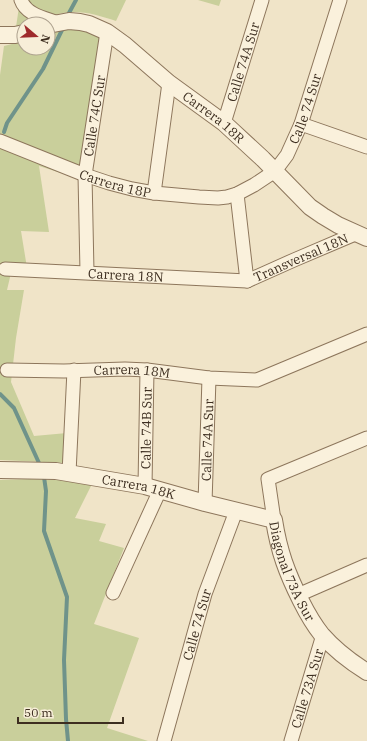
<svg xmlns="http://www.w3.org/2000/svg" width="367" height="741" viewBox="0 0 367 741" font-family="'IBM Plex Serif',serif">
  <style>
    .green { fill: #c9cf9b }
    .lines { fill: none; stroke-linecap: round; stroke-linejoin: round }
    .stream { stroke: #6f938a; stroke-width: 4 }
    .minor-casing { stroke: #8d765c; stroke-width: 15 }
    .tertiary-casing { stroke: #8d765c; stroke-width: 18 }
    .minor { stroke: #faf1dc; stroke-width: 13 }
    .tertiary { stroke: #faf1dc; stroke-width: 16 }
    .labels { text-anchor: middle; stroke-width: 3; stroke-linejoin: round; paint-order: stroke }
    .street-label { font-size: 13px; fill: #3d2e20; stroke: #f7eed8 }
  </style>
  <rect width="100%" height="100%" fill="#f0e4c8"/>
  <!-- green -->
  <g class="green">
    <path d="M20 0H126L116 21C96 14 75 8 54 15 44 18 35 24 24 24V25L16 27Z"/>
    <polygon points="198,0 221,0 219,6"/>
    <polygon points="72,27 82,28 101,38 80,179 39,166 49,232 21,231 28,274 11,273 7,290 24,290 16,338 11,382 34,436 67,433 66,463 0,460 0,75 4,46 24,41 24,48 48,48 48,33"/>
    <polygon points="30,479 62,480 92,484 75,518 106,524 99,541 124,548 94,624 139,638 107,728 148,741 0,741 0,480"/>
  </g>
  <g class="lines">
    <!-- stream -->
    <g class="stream">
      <polyline points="69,13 76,0"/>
      <polyline points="4,132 7,123 43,69 62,30"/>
      <polyline points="0,394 14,408 39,463"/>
      <polyline points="44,477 46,491 44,531 67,597 64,660 66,719 68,741"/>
    </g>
    <defs>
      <g id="minor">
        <path d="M21 0C26 15 45 18 58 23"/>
        <path id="s1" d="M224 123 262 0"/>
        <polyline points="301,124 367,147"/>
        <path id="s2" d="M0 141 85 175 109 183 132 189 154 193 199 197 218 198 227 197 237 194 254 185 275 171 287 155 301 124 340 0"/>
        <polyline points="154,193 169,83"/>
        <polyline points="237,194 247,281"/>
        <path id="s3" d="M5 269 247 281 294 260 355 234"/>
        <path id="s4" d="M87 272 85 175 107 32"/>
        <path id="s5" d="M7 370 64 371 125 369 147 370 209 378 257 380 367 334"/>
        <polyline points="69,473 74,370"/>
        <path id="s6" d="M145 486 147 370"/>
        <path id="s7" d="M205 503 209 378"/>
        <polyline points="274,520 268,479 367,438"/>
        <polyline points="113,593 160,490"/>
        <polyline points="298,595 367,565"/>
        <path id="s8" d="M164 741 205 594 236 511"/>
        <path id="s9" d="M291 741 323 635"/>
      </g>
      <g id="tertiary">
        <path id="s10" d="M48 25 69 21 80 22 89 24 107 32 125 45 169 83 224 123 263 159 310 207 323 216 338 225 367 238"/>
        <polyline points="0,35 15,35 24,33"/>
        <path id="s11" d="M0 470 56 471 145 486 205 503 274 520C279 552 287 573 301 601 307 613 314 625 322 635 335 650 351 662 367 672"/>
      </g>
    </defs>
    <!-- minor casing -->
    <use href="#minor" class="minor-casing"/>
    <!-- tertiary casing -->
    <use href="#tertiary" class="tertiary-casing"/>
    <!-- minor -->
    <use href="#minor" class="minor"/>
    <!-- tertiary -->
    <use href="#tertiary" class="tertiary"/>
  </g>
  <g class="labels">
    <!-- street labels -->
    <g class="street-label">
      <text dy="5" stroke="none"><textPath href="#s1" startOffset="64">Calle 74A Sur</textPath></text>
      <text dy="5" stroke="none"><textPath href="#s2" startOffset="361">Calle 74 Sur</textPath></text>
      <text dy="5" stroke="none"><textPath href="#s4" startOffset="157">Calle 74C Sur</textPath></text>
      <text dy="5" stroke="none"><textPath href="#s10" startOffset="198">Carrera 18R</textPath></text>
      <text dy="5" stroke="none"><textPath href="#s2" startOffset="123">Carrera 18P</textPath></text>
      <text dy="5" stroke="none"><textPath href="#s3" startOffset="301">Transversal 18N</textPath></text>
      <text dy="5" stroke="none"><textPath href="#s3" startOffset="121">Carrera 18N</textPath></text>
      <text dy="5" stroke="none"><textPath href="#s5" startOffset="125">Carrera 18M</textPath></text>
      <text dy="5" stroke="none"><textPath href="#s6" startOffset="58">Calle 74B Sur</textPath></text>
      <text dy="5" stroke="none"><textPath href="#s7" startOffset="63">Calle 74A Sur</textPath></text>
      <text dy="5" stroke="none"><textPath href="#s11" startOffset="140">Carrera 18K</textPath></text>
      <text dy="5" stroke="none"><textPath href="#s11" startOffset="334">Diagonal 73A Sur</textPath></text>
      <text dy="5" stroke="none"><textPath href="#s8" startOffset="121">Calle 74 Sur</textPath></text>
      <text dy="5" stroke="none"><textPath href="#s9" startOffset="55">Calle 73A Sur</textPath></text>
    </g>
  </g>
  <!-- north arrow -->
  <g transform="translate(36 36) rotate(109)"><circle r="19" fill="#f7eed8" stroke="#ada18e"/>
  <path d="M0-3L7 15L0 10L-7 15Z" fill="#9e2a2b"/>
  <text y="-6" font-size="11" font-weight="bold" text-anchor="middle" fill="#3d2e20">N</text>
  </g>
  <!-- scale -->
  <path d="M18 717v6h105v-6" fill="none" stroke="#3d2e20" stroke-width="2"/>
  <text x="24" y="717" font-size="12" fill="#3d2e20" stroke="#f7eed8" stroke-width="3" paint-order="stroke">50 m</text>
</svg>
